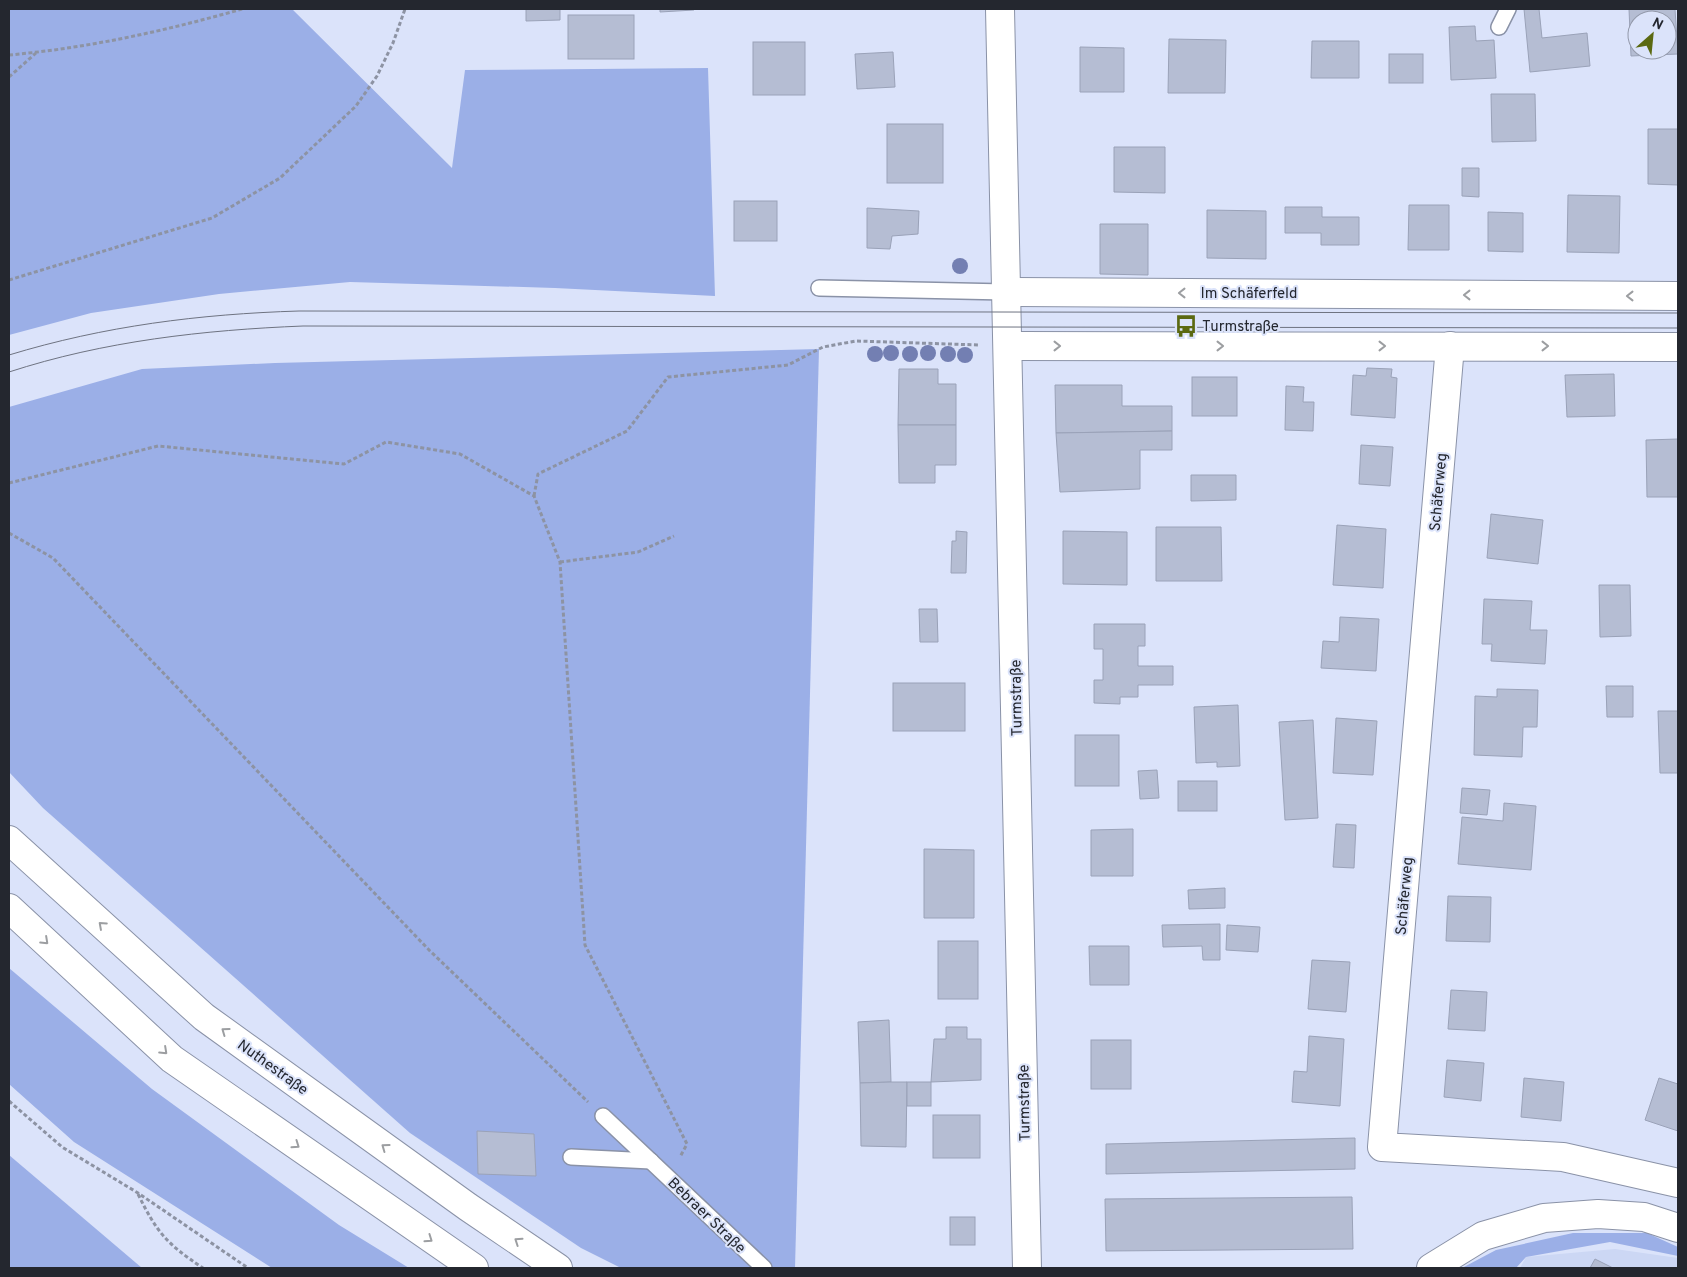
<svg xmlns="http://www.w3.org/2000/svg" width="1687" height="1277" viewBox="0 0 1687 1277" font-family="Overpass,sans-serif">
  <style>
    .built { fill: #ccd7f4 }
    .green { fill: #9bafe7 }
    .building { fill: #b5bdd3; stroke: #9aa2b8; fill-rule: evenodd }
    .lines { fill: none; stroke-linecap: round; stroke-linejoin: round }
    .lane-casing { stroke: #8a92a7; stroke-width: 18 }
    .street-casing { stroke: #8a92a7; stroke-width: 30 }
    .highway-casing { stroke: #8a92a7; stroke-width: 30 }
    .path { stroke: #8d93a3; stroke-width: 3; stroke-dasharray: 4 2.5; stroke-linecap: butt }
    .lane { stroke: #fff; stroke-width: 15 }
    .street { stroke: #fff; stroke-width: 28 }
    .highway { stroke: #fff; stroke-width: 28 }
    .tram { stroke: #6e7381; stroke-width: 1 }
    .tree { fill: #737fb2 }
    .oneway { stroke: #9c9ea1 }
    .labels { text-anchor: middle; stroke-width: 4; stroke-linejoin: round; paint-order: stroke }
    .street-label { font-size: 15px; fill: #24272f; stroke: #dbe3fa }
    .poi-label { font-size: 15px; fill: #24272f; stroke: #dbe3fa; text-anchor: start }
  </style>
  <rect width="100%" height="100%" fill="#dbe3fa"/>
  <!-- built -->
  <polygon class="built" points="1615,1249 1678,1258 1678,1268 1520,1268 1526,1257"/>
  <!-- green -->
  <g class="green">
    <polygon points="9,9 292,9 452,168 465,70 708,68 715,296 555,288 350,282 219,294 91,313 9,335"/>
    <polygon points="819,349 795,1268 621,1268 581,1248 410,1133 43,808 9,772 9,407 142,369 275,363"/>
    <polygon points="9,968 152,1089 339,1225 409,1268 272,1268 74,1142 9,1084"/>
    <polygon points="9,1155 142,1268 9,1268"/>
    <polygon points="1573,1233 1647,1233 1678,1247 1678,1256 1610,1242 1526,1257 1516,1268 1462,1268 1496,1250"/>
  </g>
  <!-- building -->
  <g class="building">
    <polygon points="526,9 560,9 560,20 526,21"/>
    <polygon points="660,9 694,9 694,10 660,12"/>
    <polygon points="1524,9 1539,9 1542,38 1587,33 1590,66 1530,72"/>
    <path d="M1629 9H1675L1678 54 1631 56ZM1637 20H1667V50H1637Z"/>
    <rect x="568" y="15" width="66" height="44"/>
    <polygon points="1475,26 1476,41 1494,40 1496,78 1451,80 1449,27"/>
    <polygon points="1169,39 1226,40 1225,93 1168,93"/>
    <polygon points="1312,41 1359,41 1359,78 1311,78"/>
    <rect x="753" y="42" width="52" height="53"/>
    <polygon points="1080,47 1124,48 1124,92 1080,92"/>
    <polygon points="893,52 895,87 857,89 855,54"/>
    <rect x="1389" y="54" width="34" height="29"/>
    <polygon points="1491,94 1535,94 1536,141 1492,142"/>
    <rect x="887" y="124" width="56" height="59"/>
    <polygon points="1648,129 1678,129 1678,185 1648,184"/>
    <polygon points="1114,147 1165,147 1165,193 1114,192"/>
    <polygon points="1462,168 1479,168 1479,197 1462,196"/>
    <polygon points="1568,195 1620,196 1619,253 1567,252"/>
    <rect x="734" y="201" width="43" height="40"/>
    <polygon points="1409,205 1449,205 1449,250 1408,250"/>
    <polygon points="1285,207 1322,207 1322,217 1359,217 1359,245 1321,245 1321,233 1285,233"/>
    <polygon points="867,208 919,211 918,234 892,236 890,249 867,248"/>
    <polygon points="1207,210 1266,211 1266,259 1207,258"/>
    <polygon points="1488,212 1523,213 1523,252 1488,251"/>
    <polygon points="1100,224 1148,224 1148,275 1100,274"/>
    <polygon points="1367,368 1392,369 1391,377 1397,378 1395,418 1351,415 1353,375 1366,376"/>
    <polygon points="899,369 938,369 938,384 956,384 956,425 898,425"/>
    <polygon points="1614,374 1615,416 1567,417 1565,375"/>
    <rect x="1192" y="377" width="45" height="39"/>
    <polygon points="1055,385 1122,385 1122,406 1172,406 1172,431 1056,433"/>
    <polygon points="1286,386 1304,387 1303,402 1314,402 1313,431 1285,430"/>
    <polygon points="898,425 956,425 956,465 935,465 935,483 899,483"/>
    <polygon points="1172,431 1172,450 1140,450 1140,489 1060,492 1056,433"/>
    <polygon points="1678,439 1678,497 1647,497 1646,440"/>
    <polygon points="1361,445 1393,447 1390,486 1359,484"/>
    <polygon points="1191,475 1236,475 1236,500 1191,501"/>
    <polygon points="1491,514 1543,520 1538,564 1487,558"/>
    <polygon points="1337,525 1386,529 1383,588 1333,585"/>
    <polygon points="1156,527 1221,527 1222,581 1156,581"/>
    <polygon points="956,531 967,532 966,573 951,573 952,541 956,541"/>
    <polygon points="1063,531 1127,532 1127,585 1063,584"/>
    <polygon points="1599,585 1630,585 1631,636 1600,637"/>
    <polygon points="1484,599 1532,601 1530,630 1547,630 1545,664 1491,661 1492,644 1482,644"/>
    <polygon points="919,609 937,609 938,642 920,642"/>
    <polygon points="1340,617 1379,619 1376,671 1321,668 1323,641 1339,642"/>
    <polygon points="1094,624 1145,624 1145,646 1138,646 1138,666 1173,666 1173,685 1138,685 1138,697 1120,697 1120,704 1094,703 1094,680 1103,680 1103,649 1094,649"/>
    <rect x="893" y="683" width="72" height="48"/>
    <polygon points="1606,686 1633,686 1633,717 1607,717"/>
    <polygon points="1497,689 1538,690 1537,727 1523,727 1522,757 1474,755 1475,696 1497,697"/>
    <polygon points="1238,705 1240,766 1217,767 1217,762 1196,763 1194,707"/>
    <polygon points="1658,711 1678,711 1678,773 1660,773"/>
    <polygon points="1336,718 1377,721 1373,775 1333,773"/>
    <polygon points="1313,720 1318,818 1285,820 1279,722"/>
    <rect x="1075" y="735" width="44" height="51"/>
    <polygon points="1157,770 1159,798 1140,799 1138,771"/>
    <rect x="1178" y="781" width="39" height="30"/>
    <polygon points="1462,788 1490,790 1487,815 1460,813"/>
    <polygon points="1504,803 1536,806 1531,870 1458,864 1462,817 1503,821"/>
    <polygon points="1336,824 1356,825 1354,868 1333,867"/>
    <polygon points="1133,829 1133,876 1091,876 1091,830"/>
    <polygon points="924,849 974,850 974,918 924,918"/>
    <polygon points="1225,888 1225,908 1189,909 1188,890"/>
    <polygon points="1448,896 1491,897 1490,942 1446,941"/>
    <polygon points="1220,924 1220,960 1203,960 1202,946 1163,947 1162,925"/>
    <polygon points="1227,925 1260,927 1258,952 1226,950"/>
    <rect x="938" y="941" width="40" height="58"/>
    <polygon points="1089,946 1129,946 1129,985 1090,985"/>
    <polygon points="1312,960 1350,962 1346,1012 1308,1009"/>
    <polygon points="1451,990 1487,992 1485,1031 1448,1029"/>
    <polygon points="889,1020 891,1082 860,1083 858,1022"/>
    <polygon points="946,1027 967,1027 967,1039 981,1039 981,1080 931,1082 934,1039 946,1039"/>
    <polygon points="1309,1036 1344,1039 1340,1106 1292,1102 1294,1071 1307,1072"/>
    <rect x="1091" y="1040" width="40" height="49"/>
    <polygon points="1447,1060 1484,1063 1481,1101 1444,1097"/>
    <polygon points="1524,1078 1564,1082 1561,1121 1521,1117"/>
    <polygon points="1659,1078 1678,1084 1678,1131 1645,1120"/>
    <polygon points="891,1082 907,1082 906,1147 861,1146 860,1083"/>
    <rect x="907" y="1082" width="24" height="24"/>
    <rect x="933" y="1115" width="47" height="43"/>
    <polygon points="477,1131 534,1134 536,1176 478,1174"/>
    <polygon points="1355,1138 1355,1169 1106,1174 1106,1144"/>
    <polygon points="1352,1197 1353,1249 1106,1251 1105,1199"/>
    <rect x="950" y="1217" width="25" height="28"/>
    <polygon points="1595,1259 1613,1268 1590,1268"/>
  </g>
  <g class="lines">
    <defs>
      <g id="lane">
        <polyline points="1499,27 1508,9"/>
        <polyline points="819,288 1006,292"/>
        <polyline points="603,1116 764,1268"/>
        <polyline points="571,1157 651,1161"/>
      </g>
      <g id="street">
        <polyline points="1000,9 1027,1268"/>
        <polyline points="1006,292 1678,296"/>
        <polyline points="1009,346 1678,347"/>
        <polyline points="1450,346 1382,1147 1563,1157 1678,1183"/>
      </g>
      <g id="highway">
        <polyline points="9,840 204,1017 468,1207 558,1268"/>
        <polyline points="9,908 172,1059 474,1268"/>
        <polyline points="1431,1268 1483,1236 1544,1218 1598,1214 1644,1217 1678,1228"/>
      </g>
    </defs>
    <!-- lane casing -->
    <use href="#lane" class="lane-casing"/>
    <!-- street casing -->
    <use href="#street" class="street-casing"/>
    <!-- highway casing -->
    <use href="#highway" class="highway-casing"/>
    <!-- path -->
    <g class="path">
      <path d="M9 55C88 48 165 31 242 9"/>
      <polyline points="9,77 36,53"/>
      <polyline points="9,280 212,218 280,178 356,106 377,76 393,43 405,9"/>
      <polyline points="9,483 158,446 344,464 386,442 460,454 534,496 560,562 585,945 687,1144 680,1157"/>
      <polyline points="534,496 538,474 627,431 668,377 788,365 823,347 856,341 980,345"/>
      <polyline points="9,533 53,558 430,951 588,1102"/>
      <polyline points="560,562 638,552 674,536"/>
      <polyline points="9,1101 62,1147 138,1193 248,1268"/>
      <path d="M138 1194C157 1233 167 1244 203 1268"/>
    </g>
    <!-- lane -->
    <use href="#lane" class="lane"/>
    <!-- street -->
    <use href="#street" class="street"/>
    <!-- highway -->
    <use href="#highway" class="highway"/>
    <!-- tram -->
    <g class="tram">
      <path d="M9 355C104 326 200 314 299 311L1678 313"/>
      <path d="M9 372C104 341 204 330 303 326L1678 328"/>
    </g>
  </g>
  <!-- trees -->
  <g class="tree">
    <circle cx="960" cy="266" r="8"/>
    <circle cx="891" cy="353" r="8"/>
    <circle cx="928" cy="353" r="8"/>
    <circle cx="875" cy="354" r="8"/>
    <circle cx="910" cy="354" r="8"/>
    <circle cx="948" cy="354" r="8"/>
    <circle cx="965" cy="355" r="8"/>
  </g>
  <!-- one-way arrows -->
  <defs><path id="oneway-chevron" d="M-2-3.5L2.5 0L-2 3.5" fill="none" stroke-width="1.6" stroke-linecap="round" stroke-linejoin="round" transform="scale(1.25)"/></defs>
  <g class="oneway">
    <use href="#oneway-chevron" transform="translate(1182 293) rotate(-180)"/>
    <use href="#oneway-chevron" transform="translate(1467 295) rotate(-180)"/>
    <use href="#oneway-chevron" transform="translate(1630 296) rotate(-180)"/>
    <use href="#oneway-chevron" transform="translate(1057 346)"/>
    <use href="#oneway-chevron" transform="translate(1220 346)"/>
    <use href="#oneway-chevron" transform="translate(1382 346)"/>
    <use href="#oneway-chevron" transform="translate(1545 346)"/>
    <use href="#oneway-chevron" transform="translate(102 925) rotate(-138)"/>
    <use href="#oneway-chevron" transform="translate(45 941) rotate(43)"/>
    <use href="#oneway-chevron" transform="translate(225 1031) rotate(-144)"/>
    <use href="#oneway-chevron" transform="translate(164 1051) rotate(43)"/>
    <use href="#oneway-chevron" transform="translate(296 1145) rotate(35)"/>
    <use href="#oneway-chevron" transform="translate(385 1147) rotate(-144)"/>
    <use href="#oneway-chevron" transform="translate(429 1239) rotate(35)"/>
    <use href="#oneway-chevron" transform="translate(518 1241) rotate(-146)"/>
  </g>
  <!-- icons -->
  <defs>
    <symbol id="bus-bare" viewBox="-9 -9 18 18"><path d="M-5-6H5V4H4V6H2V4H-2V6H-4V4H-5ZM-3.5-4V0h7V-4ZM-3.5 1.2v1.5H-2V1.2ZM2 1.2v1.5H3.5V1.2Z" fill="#5b6911" stroke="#dbe3fa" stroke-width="2.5" paint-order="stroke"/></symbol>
  </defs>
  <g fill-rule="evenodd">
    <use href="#bus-bare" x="1170" y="310" width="32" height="32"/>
  </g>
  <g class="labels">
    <!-- street labels -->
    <g class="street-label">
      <text x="1249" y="298">Im Schäferfeld</text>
      <text transform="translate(1438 492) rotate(-85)" y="5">Schäferweg</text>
      <text transform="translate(1016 698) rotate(-91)" y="5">Turmstraße</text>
      <text transform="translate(1404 896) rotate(-85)" y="5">Schäferweg</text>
      <text transform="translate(273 1067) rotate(36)" y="5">Nuthestraße</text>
      <text transform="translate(1024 1103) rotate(-91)" y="5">Turmstraße</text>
      <text transform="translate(707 1215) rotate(44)" y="5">Bebraer Straße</text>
    </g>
    <!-- poi labels -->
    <g class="poi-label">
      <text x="1202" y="331">Turmstraße</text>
    </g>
  </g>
  <!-- border -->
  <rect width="1687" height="1277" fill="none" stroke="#24272f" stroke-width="20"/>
  <!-- north arrow -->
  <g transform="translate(1652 35) rotate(27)"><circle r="24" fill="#dbe3fa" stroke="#9298a9"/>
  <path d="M0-4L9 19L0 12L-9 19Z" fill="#5b6911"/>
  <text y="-8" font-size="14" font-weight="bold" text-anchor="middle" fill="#24272f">N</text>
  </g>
</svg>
